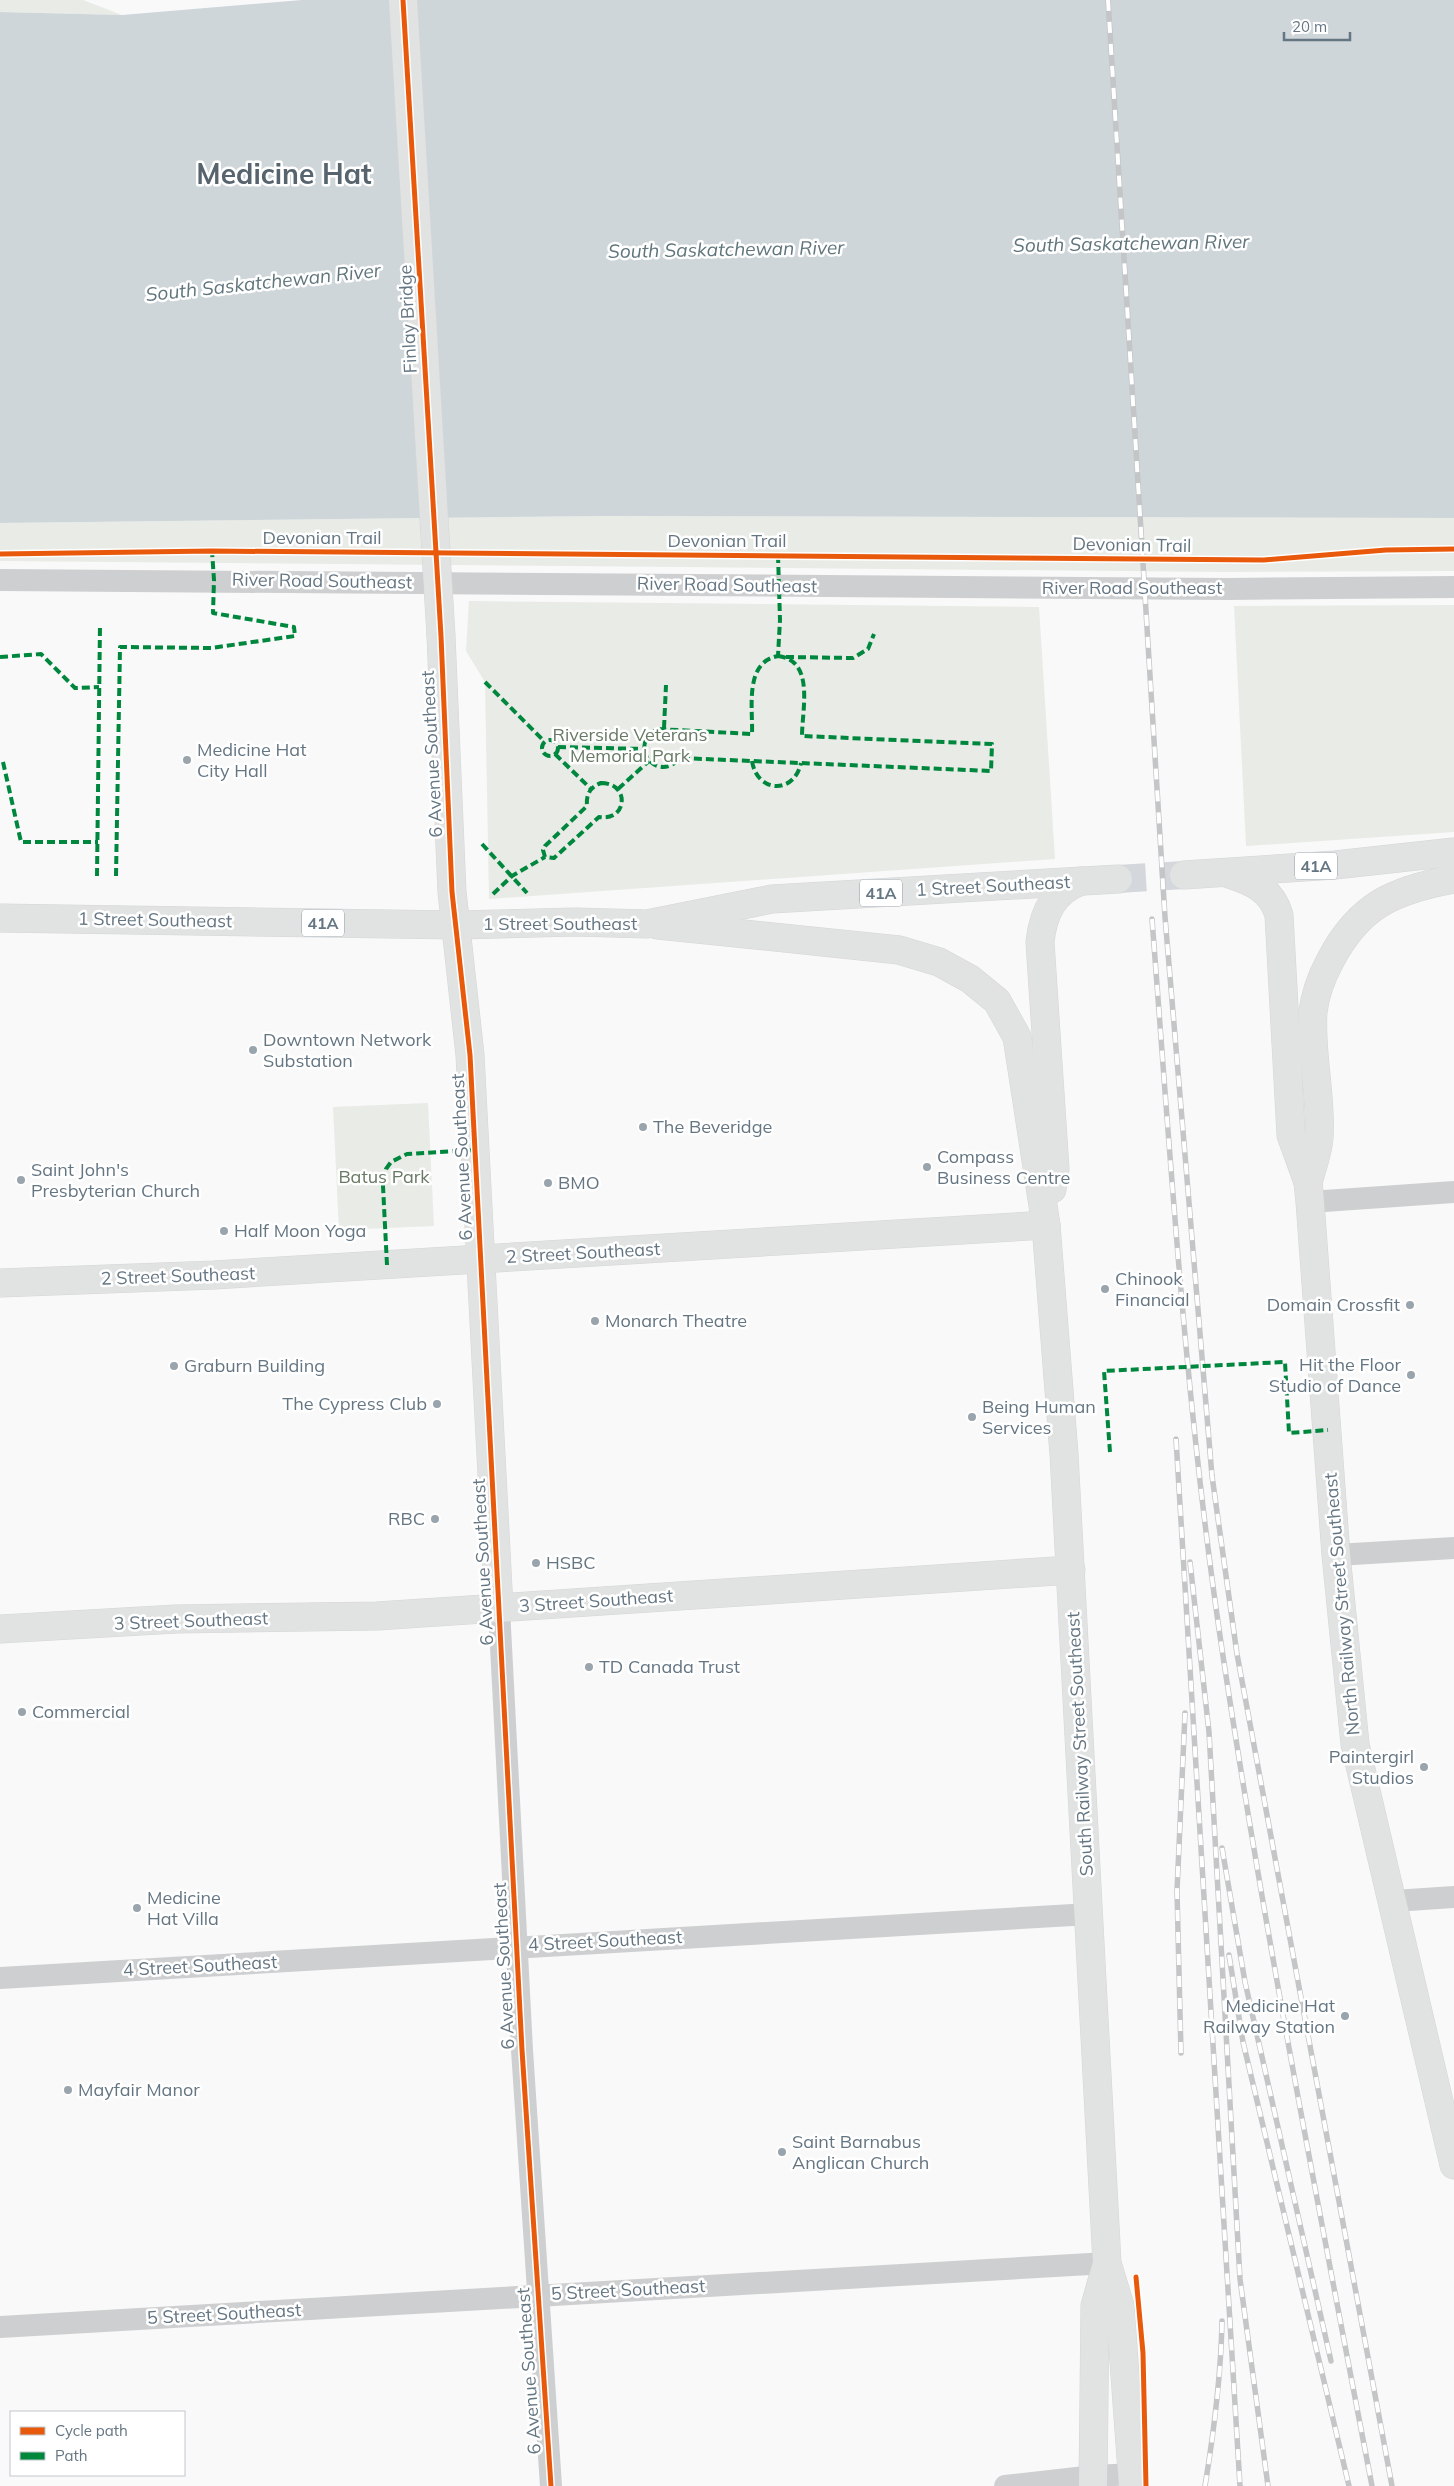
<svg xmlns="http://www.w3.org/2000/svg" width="1454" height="2486" viewBox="0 0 1454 2486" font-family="Mulish,sans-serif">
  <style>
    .green { fill: #e8ebe6 }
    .water { fill: #ced6d9 }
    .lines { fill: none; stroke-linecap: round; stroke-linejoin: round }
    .primary-tunnel { stroke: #d4d8dc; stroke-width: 28; stroke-dasharray: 28 14; stroke-linecap: butt }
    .secondary-casing { stroke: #d5d6d7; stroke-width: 29 }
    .primary-casing { stroke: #d5d6d7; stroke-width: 29 }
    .street { stroke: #cecfd0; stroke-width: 22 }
    .secondary { stroke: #e1e2e2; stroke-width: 28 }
    .primary { stroke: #e1e2e2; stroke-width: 28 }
    .rail-casing { stroke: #c3c5c6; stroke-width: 5.5 }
    .rail { stroke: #fff; stroke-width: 4; stroke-dasharray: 11; stroke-linecap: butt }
    .secondary-bridge-casing { stroke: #d5d6d7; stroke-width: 29; stroke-linecap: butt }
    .secondary-bridge { stroke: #e1e2e2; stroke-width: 28 }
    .quiet { stroke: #00873e; stroke-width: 4; stroke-dasharray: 8 4; stroke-linecap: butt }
    .cycleway-casing { stroke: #fff; stroke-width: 8 }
    .cycleway { stroke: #e8590c; stroke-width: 5 }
    .poi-dot { fill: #99a4ac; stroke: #fff; stroke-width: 2 }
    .labels { text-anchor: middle; stroke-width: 5; stroke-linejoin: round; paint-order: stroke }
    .shield { fill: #fff; stroke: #939fa8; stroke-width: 1 }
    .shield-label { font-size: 16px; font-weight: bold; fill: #657683 }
    .street-label { font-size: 18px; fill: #657683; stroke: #fff }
    .park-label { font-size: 18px; fill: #687a64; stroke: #fff }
    .poi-label { font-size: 18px; fill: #657683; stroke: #fff; text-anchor: start }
    .water-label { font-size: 19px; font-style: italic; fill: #60757c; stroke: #fff }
    .town-label { font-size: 28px; font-weight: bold; fill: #57646e; stroke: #fff }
  </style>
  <rect width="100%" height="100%" fill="#f9f9f9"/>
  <!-- green -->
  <g class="green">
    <polygon points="0,0 83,0 122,15 0,12"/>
    <polygon points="605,516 1454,518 1454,571 1227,572 0,561 0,523"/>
    <polygon points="469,601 1039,607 1055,859 489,899 485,682 466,651"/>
    <polygon points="1454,605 1454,832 1246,846 1234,606"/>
    <polygon points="428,1103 434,1226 339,1230 333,1107"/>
  </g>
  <!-- water -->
  <polygon class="water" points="302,0 1454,0 1454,518 605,516 0,523 0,12 122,15"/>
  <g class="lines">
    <!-- primary-tunnel -->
    <polyline class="primary-tunnel" points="1118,879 1184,875"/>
    <defs>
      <g id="secondary">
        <polyline points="441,636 452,892 470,1055 499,1608"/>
        <path d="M1226 873C1251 881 1271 888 1279 915L1291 1135 1308 1182 1310 1202 1336 1555 1355 1744 1454 2165"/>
        <polyline points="658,925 899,950 939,962 970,979 997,1001 1017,1037 1046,1225 1064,1454 1107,2263 1120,2306 1133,2486"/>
        <path d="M1308 1182C1312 1168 1318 1152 1319 1138 1322 1096 1310 1054 1313 1012 1315 995 1322 976 1330 961 1359 905 1394 890 1454 879"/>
        <path d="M1052 1189 1055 1169 1040 942C1043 914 1053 891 1081 881"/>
        <polyline points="0,1283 214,1275 1046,1225"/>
        <polyline points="0,1629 176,1619 377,1616 1071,1570"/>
        <polyline points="1093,2486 1095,2306 1107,2263"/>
      </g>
      <g id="primary">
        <polyline points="1184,875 1335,865 1454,852"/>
        <polyline points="0,918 457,925 575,922 647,924 772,899 1118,879"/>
      </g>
    </defs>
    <!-- secondary casing -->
    <use href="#secondary" class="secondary-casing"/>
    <!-- primary casing -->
    <use href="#primary" class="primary-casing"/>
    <!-- street -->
    <g class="street">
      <polyline points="0,580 1227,589 1454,587"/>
      <polyline points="1310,1202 1454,1192"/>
      <polyline points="1336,1555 1454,1548"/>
      <polyline points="499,1608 522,2050 551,2486"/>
      <polyline points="1394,1901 1454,1897"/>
      <polyline points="0,1978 1090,1914"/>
      <polyline points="0,2327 1107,2263"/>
      <polyline points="1005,2486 1094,2476 1134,2474"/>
    </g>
    <!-- secondary -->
    <use href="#secondary" class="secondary"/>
    <!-- primary -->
    <use href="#primary" class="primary"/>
    <defs>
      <g id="rail">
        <polyline points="1108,0 1165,917 1212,1476 1237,1654 1392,2486"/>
        <path d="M1152 919C1171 1165 1186 1412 1223 1656 1265 1934 1319 2210 1372 2486"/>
        <polyline points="1176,1439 1240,2486"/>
        <polyline points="1190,1562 1209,1732 1240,2279 1268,2486"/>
        <polyline points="1222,1848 1245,1982 1331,2361"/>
        <polyline points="1229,1955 1243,2042 1349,2486"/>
        <polyline points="1181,2053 1177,1891 1185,1713"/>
        <path d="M1205 2486C1214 2431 1221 2377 1222 2321"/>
      </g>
    </defs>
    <!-- rail casing -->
    <use href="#rail" class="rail-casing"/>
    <!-- rail -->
    <use href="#rail" class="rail"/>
    <defs>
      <polyline id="secondary-bridge" points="403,0 441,636"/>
    </defs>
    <!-- secondary-bridge casing -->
    <use href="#secondary-bridge" class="secondary-bridge-casing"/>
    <!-- secondary-bridge -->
    <use href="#secondary-bridge" class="secondary-bridge"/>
    <!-- quiet -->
    <g class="quiet">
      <polyline points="778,555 780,620 778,656"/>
      <path d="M778 656C815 660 802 710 802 736L992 744 991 771 680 758C657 785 626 744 658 729L752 734C753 708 744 662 778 656Z"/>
      <polyline points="0,657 41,654 75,688 99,687"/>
      <polyline points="786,657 853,658 868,649 874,634"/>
      <polyline points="485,682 544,741"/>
      <polyline points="664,728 666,685"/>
      <circle cx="550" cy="748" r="8"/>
      <polyline points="558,747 644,749"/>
      <polyline points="555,754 591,789"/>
      <path d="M752 761C757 793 794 795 801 763"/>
      <polyline points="3,762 21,842 98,842"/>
      <path d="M601 783C631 783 627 822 599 817L554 858 545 857 543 850 545 846 587 806C586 794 590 787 601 783Z"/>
      <polyline points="618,789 649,761"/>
      <polyline points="482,844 527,893"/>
      <polyline points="97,876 100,624"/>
      <polyline points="116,876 120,647 211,648 295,636 294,627 213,613 214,580 212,551"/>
      <polyline points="493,894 512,876 545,857"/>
      <polyline points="387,1265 383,1186 386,1169 391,1162 407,1154 475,1150"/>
      <polyline points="1110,1452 1104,1371 1285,1362 1289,1433 1328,1430"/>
    </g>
    <defs>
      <g id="cycleway">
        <polyline points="403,0 441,636 452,892 470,1055 522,2050 551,2486"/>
        <polyline points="0,554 212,551 1264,560 1386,550 1454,549"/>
        <polyline points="1136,2277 1143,2353 1146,2486"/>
      </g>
    </defs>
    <!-- cycleway casing -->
    <use href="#cycleway" class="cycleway-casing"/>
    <!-- cycleway -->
    <use href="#cycleway" class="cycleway"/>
  </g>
  <!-- markers -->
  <g class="poi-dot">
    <circle cx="187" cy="760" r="5"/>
    <circle cx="253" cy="1050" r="5"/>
    <circle cx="643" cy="1127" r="5"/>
    <circle cx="927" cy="1167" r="5"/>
    <circle cx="21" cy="1180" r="5"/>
    <circle cx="548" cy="1183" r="5"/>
    <circle cx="224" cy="1231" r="5"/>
    <circle cx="1105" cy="1289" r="5"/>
    <circle cx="1410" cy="1305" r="5"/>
    <circle cx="595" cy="1321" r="5"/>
    <circle cx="174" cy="1366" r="5"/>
    <circle cx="1411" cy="1375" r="5"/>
    <circle cx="437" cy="1404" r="5"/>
    <circle cx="972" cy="1417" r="5"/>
    <circle cx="435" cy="1519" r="5"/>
    <circle cx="536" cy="1563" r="5"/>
    <circle cx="589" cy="1667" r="5"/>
    <circle cx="22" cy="1712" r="5"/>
    <circle cx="1424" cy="1767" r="5"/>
    <circle cx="137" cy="1908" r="5"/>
    <circle cx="1345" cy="2016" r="5"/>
    <circle cx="68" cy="2090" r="5"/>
    <circle cx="782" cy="2152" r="5"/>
  </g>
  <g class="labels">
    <!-- shield labels -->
    <g class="shield">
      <rect x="1295" y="852.5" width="42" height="27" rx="4"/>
      <rect x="860" y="879.5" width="42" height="27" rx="4"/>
      <rect x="302" y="909.5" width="42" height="27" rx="4"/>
    </g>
    <g class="shield-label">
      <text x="1316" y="872">41A</text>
      <text x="881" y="899">41A</text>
      <text x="323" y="929">41A</text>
    </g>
    <!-- street labels -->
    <g class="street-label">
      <text transform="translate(408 319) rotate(-93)" y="6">Finlay Bridge</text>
      <text x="322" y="544">Devonian Trail</text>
      <text x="727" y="547">Devonian Trail</text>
      <text transform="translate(1132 545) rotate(1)" y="6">Devonian Trail</text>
      <text transform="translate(322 581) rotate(1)" y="6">River Road Southeast</text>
      <text transform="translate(727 585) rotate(1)" y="6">River Road Southeast</text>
      <text x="1132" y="594">River Road Southeast</text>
      <text transform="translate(432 754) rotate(-93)" y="6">6 Avenue Southeast</text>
      <text transform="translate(993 886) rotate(-3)" y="6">1 Street Southeast</text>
      <text transform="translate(155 920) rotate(1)" y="6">1 Street Southeast</text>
      <text x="560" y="930">1 Street Southeast</text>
      <text transform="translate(462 1157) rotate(-93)" y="6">6 Avenue Southeast</text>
      <text transform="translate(583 1253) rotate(-3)" y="6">2 Street Southeast</text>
      <text transform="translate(178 1276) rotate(-2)" y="6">2 Street Southeast</text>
      <text transform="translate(483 1562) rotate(-93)" y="6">6 Avenue Southeast</text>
      <text transform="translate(596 1601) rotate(-4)" y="6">3 Street Southeast</text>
      <text transform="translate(1342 1604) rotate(-95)" y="6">North Railway Street Southeast</text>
      <text transform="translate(191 1621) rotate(-2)" y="6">3 Street Southeast</text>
      <text transform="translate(1080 1744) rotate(-93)" y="6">South Railway Street Southeast</text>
      <text transform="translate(605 1941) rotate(-3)" y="6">4 Street Southeast</text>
      <text transform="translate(200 1966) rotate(-3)" y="6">4 Street Southeast</text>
      <text transform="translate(504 1966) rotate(-93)" y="6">6 Avenue Southeast</text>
      <text transform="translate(628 2290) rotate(-3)" y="6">5 Street Southeast</text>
      <text transform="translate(224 2314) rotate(-3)" y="6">5 Street Southeast</text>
      <text transform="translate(529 2371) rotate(-94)" y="6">6 Avenue Southeast</text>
    </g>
    <!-- park labels -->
    <g class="park-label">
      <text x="630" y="741">Riverside Veterans<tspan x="630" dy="21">Memorial Park</tspan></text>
      <text x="384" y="1183">Batus Park</text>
    </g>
    <!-- poi labels -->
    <g class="poi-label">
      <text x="197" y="756">Medicine Hat<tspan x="197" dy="21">City Hall</tspan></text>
      <text x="263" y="1046">Downtown Network<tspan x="263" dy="21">Substation</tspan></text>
      <text x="653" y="1133">The Beveridge</text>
      <text x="937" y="1163">Compass<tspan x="937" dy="21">Business Centre</tspan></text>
      <text x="31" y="1176">Saint John's<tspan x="31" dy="21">Presbyterian Church</tspan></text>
      <text x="558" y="1189">BMO</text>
      <text x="234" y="1237">Half Moon Yoga</text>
      <text x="1115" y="1285">Chinook<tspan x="1115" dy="21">Financial</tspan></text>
      <text x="1400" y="1311" text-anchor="end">Domain Crossfit</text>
      <text x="605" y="1327">Monarch Theatre</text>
      <text x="1401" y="1371" text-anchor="end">Hit the Floor<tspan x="1401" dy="21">Studio of Dance</tspan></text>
      <text x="184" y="1372">Graburn Building</text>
      <text x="427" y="1410" text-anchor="end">The Cypress Club</text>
      <text x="982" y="1413">Being Human<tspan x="982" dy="21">Services</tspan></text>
      <text x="425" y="1525" text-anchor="end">RBC</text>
      <text x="546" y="1569">HSBC</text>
      <text x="599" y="1673">TD Canada Trust</text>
      <text x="32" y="1718">Commercial</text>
      <text x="1414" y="1763" text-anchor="end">Paintergirl<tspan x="1414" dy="21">Studios</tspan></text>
      <text x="147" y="1904">Medicine<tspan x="147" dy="21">Hat Villa</tspan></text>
      <text x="1335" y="2012" text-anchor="end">Medicine Hat<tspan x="1335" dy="21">Railway Station</tspan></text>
      <text x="78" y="2096">Mayfair Manor</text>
      <text x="792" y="2148">Saint Barnabus<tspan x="792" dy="21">Anglican Church</tspan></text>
    </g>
    <!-- water labels -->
    <g class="water-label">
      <text transform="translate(1131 243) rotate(-1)" y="7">South Saskatchewan River</text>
      <text transform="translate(726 249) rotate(-1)" y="7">South Saskatchewan River</text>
      <text transform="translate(263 282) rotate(-6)" y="7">South Saskatchewan River</text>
    </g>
    <!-- town labels -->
    <g class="town-label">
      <text x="284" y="184">Medicine Hat</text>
    </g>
  </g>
  <!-- legend -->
  <rect x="10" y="2411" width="175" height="65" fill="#ffffff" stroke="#c1c8cd"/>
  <rect x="20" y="2427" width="25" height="8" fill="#e8590c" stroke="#c1c8cd"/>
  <text x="55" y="2436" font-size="15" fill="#657683">Cycle path</text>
  <rect x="20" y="2452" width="25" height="8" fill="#00873e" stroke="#c1c8cd"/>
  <text x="55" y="2461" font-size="15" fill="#657683">Path</text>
  <!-- scale -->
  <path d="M1284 32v8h66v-8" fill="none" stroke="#657683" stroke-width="2.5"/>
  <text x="1292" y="32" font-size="15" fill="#657683" stroke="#ffffff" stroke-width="4" paint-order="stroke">20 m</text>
</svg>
